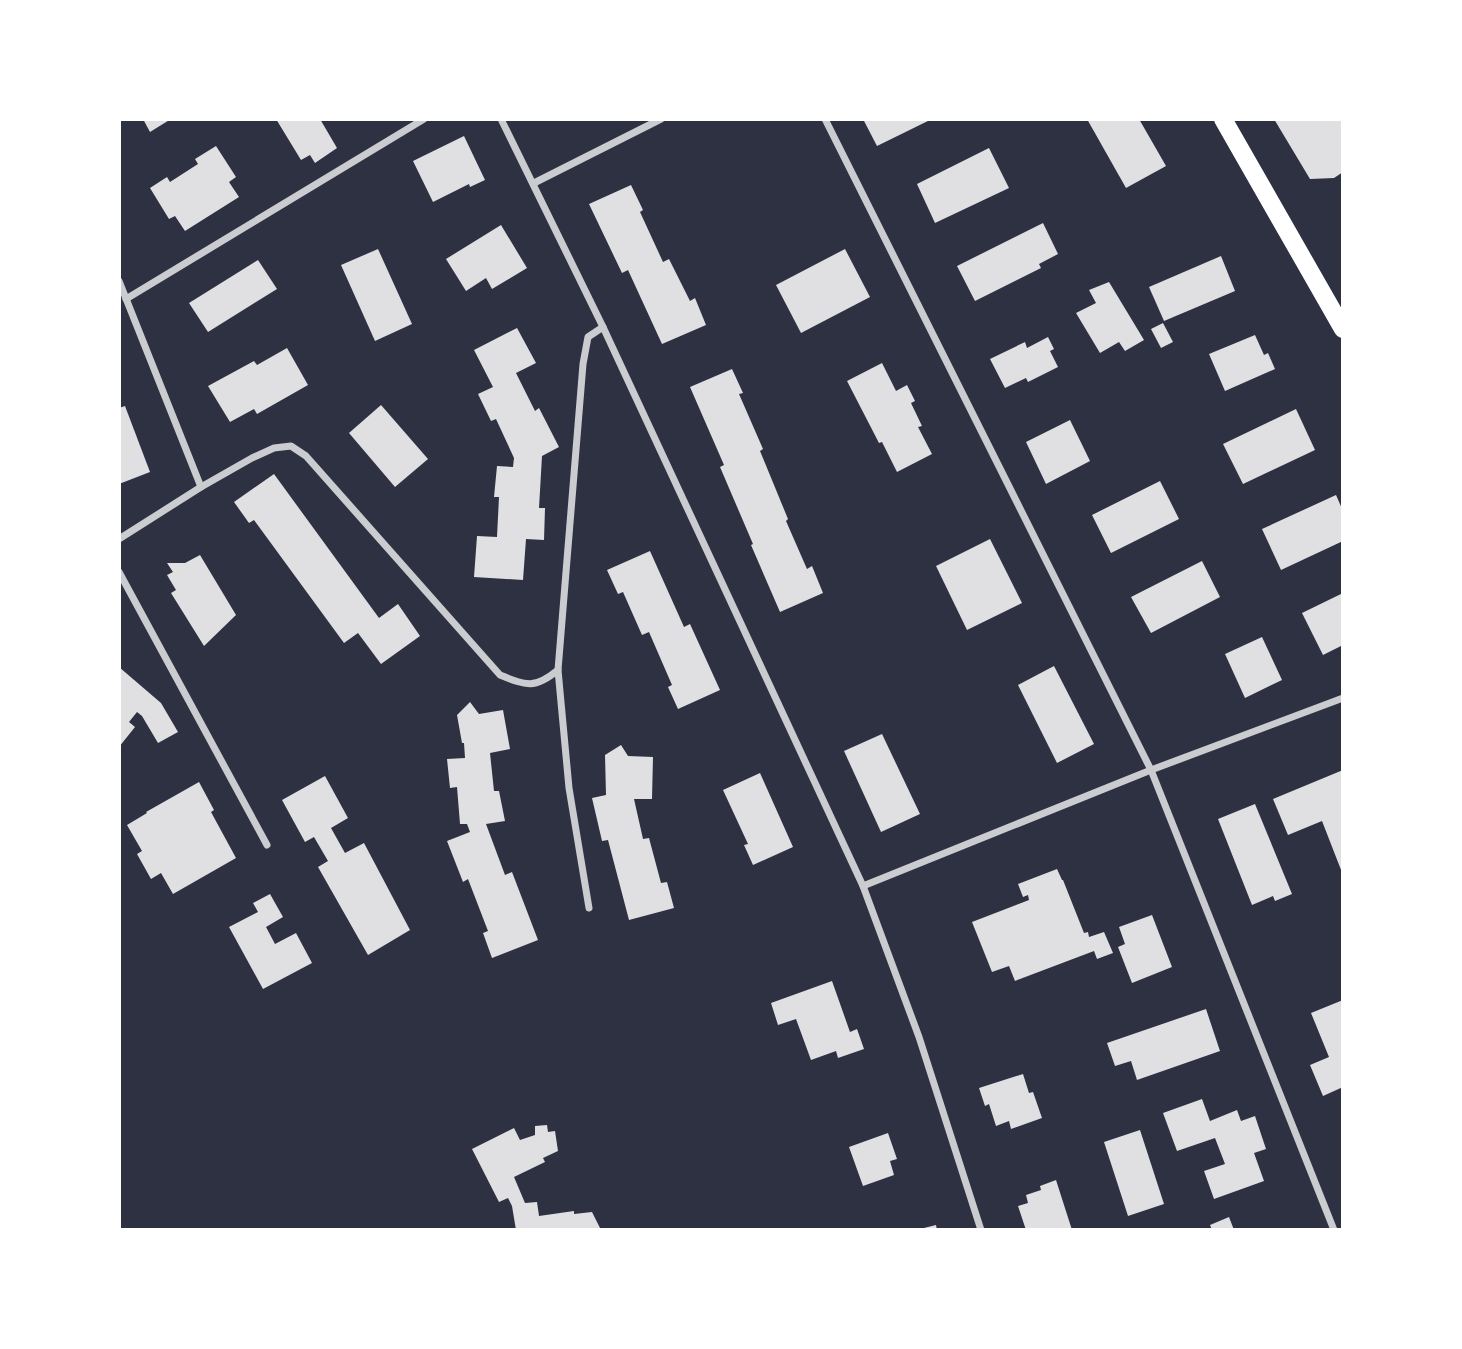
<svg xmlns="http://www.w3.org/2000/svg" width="1462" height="1349" viewBox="0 0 1462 1349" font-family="'Alegreya Sans',sans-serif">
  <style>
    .building { fill: #e0e0e3 }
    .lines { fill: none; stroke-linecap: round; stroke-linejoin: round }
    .minor { stroke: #caccd0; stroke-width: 7 }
    .primary { stroke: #fff; stroke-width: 18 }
  </style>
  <rect width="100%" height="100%" fill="#2d3142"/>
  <!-- building -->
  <g class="building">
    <polygon points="143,119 171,119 150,132"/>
    <polygon points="276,119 320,119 337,148 315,163 310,155 301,160"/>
    <polygon points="863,119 932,119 877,146"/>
    <polygon points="1087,119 1139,119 1166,166 1126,188"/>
    <polygon points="1274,119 1343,119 1342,131 1343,172 1334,178 1310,179"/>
    <polygon points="464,136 485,180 470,187 469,184 433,202 413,161"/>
    <polygon points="216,146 236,177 229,182 239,197 185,231 175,216 169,219 150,188 167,177 170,182 198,164 195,159"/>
    <polygon points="989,148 1009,188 935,223 917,184"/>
    <polygon points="631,185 643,210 640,212 663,262 669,259 690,301 695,298 706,325 662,344 628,270 622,273 589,204"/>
    <polygon points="1043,223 1058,254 1039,264 1041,268 975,301 957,266"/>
    <polygon points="501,225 527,268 492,289 486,278 466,291 446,259"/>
    <polygon points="378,249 412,324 375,341 341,265"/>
    <polygon points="845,249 870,297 801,333 776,285"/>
    <polygon points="1221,256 1235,291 1164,321 1149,287"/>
    <polygon points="258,260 277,289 208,332 189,303"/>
    <polygon points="1109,282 1144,340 1125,351 1119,342 1100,353 1076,313 1096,303 1089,290"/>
    <polygon points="1163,323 1173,342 1161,348 1151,329"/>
    <polygon points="517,328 536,363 516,373 535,411 539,408 559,447 542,456 539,508 545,508 544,540 526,539 523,580 474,577 477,536 497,537 499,497 494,497 497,466 513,467 514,458 496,419 491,421 478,394 493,387 474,350"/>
    <polygon points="1255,335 1264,355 1268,353 1275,369 1225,391 1209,354"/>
    <polygon points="1048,337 1054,349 1050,351 1058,367 1028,382 1026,378 1005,388 990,359 1025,342 1027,348"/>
    <polygon points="287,348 308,385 257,414 254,409 230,422 208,386 254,361 257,365"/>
    <polygon points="882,363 896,391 907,385 915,401 911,403 922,426 918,427 932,454 897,472 882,442 879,443 847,381"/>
    <polygon points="732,369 743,393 739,394 763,449 760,451 788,519 786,521 807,569 812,566 823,593 780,612 751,545 753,544 720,467 724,465 690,387"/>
    <polygon points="381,405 428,459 395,487 349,433"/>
    <polygon points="125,406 150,472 119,484 119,408"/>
    <polygon points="1296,409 1315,450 1243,484 1223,444"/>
    <polygon points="1070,420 1090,461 1046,484 1026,442"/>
    <polygon points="274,474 379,618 398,604 420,636 381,664 358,633 344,643 254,520 249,523 234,502"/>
    <polygon points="1160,481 1179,519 1111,553 1092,515"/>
    <polygon points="1336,495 1343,511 1343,541 1281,570 1262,529"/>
    <polygon points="990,539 1022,603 967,630 936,566"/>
    <polygon points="650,551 684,627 690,624 720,690 678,709 668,687 672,685 649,632 642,635 623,592 618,594 607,570"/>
    <polygon points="200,555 236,615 204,646 171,593 176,590 167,575 173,572 167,563 185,563"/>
    <polygon points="1202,561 1220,597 1151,633 1131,597"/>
    <polygon points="1343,593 1343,645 1323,655 1302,613"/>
    <polygon points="1262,637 1282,680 1245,698 1225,654"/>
    <polygon points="1054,666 1094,744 1057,763 1018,685"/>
    <polygon points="119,667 161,703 178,732 158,743 142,716 137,712 129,722 135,727 119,747"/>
    <polygon points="470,702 479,714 503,710 510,749 490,753 494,791 499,791 505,821 486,824 505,875 512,872 538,940 492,958 483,933 488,931 468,879 463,882 447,841 470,832 467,824 460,824 457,787 450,788 447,759 465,758 464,743 462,743 457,715"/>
    <polygon points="882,734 920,814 881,832 844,751"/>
    <polygon points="621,745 628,756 653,757 652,799 634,799 643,839 649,838 661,883 667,882 674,908 629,920 608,840 602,841 592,798 606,795 605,755"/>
    <polygon points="1343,770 1343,875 1322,821 1288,835 1273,799"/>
    <polygon points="760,773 793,847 753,865 744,845 748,844 723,790"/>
    <polygon points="325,776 348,818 331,828 345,853 364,843 410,930 368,955 318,867 328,861 314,837 305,842 282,800"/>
    <polygon points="199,782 214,810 211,812 236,858 173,894 161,873 151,879 137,854 142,851 127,825 147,813 146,812"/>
    <polygon points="1255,804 1292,894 1275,901 1273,896 1252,905 1218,819"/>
    <polygon points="1057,869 1062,880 1063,880 1084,933 1088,932 1089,937 1104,932 1113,953 1097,959 1094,951 1015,981 1009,966 992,972 972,922 1029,900 1028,895 1023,897 1018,884"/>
    <polygon points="270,894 283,917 266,927 275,944 296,933 312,963 263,989 229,927 258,912 253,903"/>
    <polygon points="1152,915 1172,967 1132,983 1118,947 1125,944 1119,927"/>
    <polygon points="832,981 850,1032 857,1029 864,1049 838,1058 836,1051 811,1060 796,1019 778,1025 771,1003"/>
    <polygon points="1343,1000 1343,1087 1323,1096 1310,1065 1329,1057 1311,1013"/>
    <polygon points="1206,1009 1220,1051 1137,1080 1131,1061 1115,1066 1107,1043"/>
    <polygon points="1023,1074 1029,1093 1033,1092 1042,1118 1011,1129 1009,1121 996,1126 989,1104 985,1106 979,1088"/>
    <polygon points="1202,1099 1210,1121 1237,1110 1241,1121 1255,1116 1266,1149 1254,1153 1264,1181 1214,1199 1204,1171 1225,1164 1215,1138 1177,1151 1163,1113"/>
    <polygon points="547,1125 548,1132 555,1131 558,1151 543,1158 545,1162 514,1177 525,1203 537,1202 539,1216 574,1211 574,1214 592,1212 601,1230 516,1230 512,1206 508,1198 499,1202 472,1149 514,1128 520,1140 535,1135 535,1126"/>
    <polygon points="1140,1130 1164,1204 1128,1216 1104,1142"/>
    <polygon points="888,1133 897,1159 890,1161 894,1175 863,1186 849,1147"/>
    <polygon points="1056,1180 1072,1230 1026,1230 1018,1206 1028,1203 1026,1195 1041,1190 1040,1186"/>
    <polygon points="1229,1217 1234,1230 1212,1230 1210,1225"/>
    <polygon points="936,1225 937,1230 920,1230 920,1229"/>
  </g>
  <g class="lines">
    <!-- minor -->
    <g class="minor">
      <polyline points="501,119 603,327 863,886 919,1037 981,1230"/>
      <polyline points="825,119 1151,770 1334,1230"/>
      <polyline points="534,183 661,119"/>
      <polyline points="119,281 201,487"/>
      <polyline points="126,299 424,119"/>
      <path d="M119 539 201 487 252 458 274 448 291 446 306 456 500 675C527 686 535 689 558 670L583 364 588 337 603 327"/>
      <polyline points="119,572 267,845"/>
      <polyline points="558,670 569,788 589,908"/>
      <polyline points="863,886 1151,770 1343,698"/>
    </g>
    <!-- primary -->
    <polyline class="primary" points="1223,119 1343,329"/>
  </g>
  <!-- border -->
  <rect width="1462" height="1349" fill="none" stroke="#ffffff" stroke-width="242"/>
</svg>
